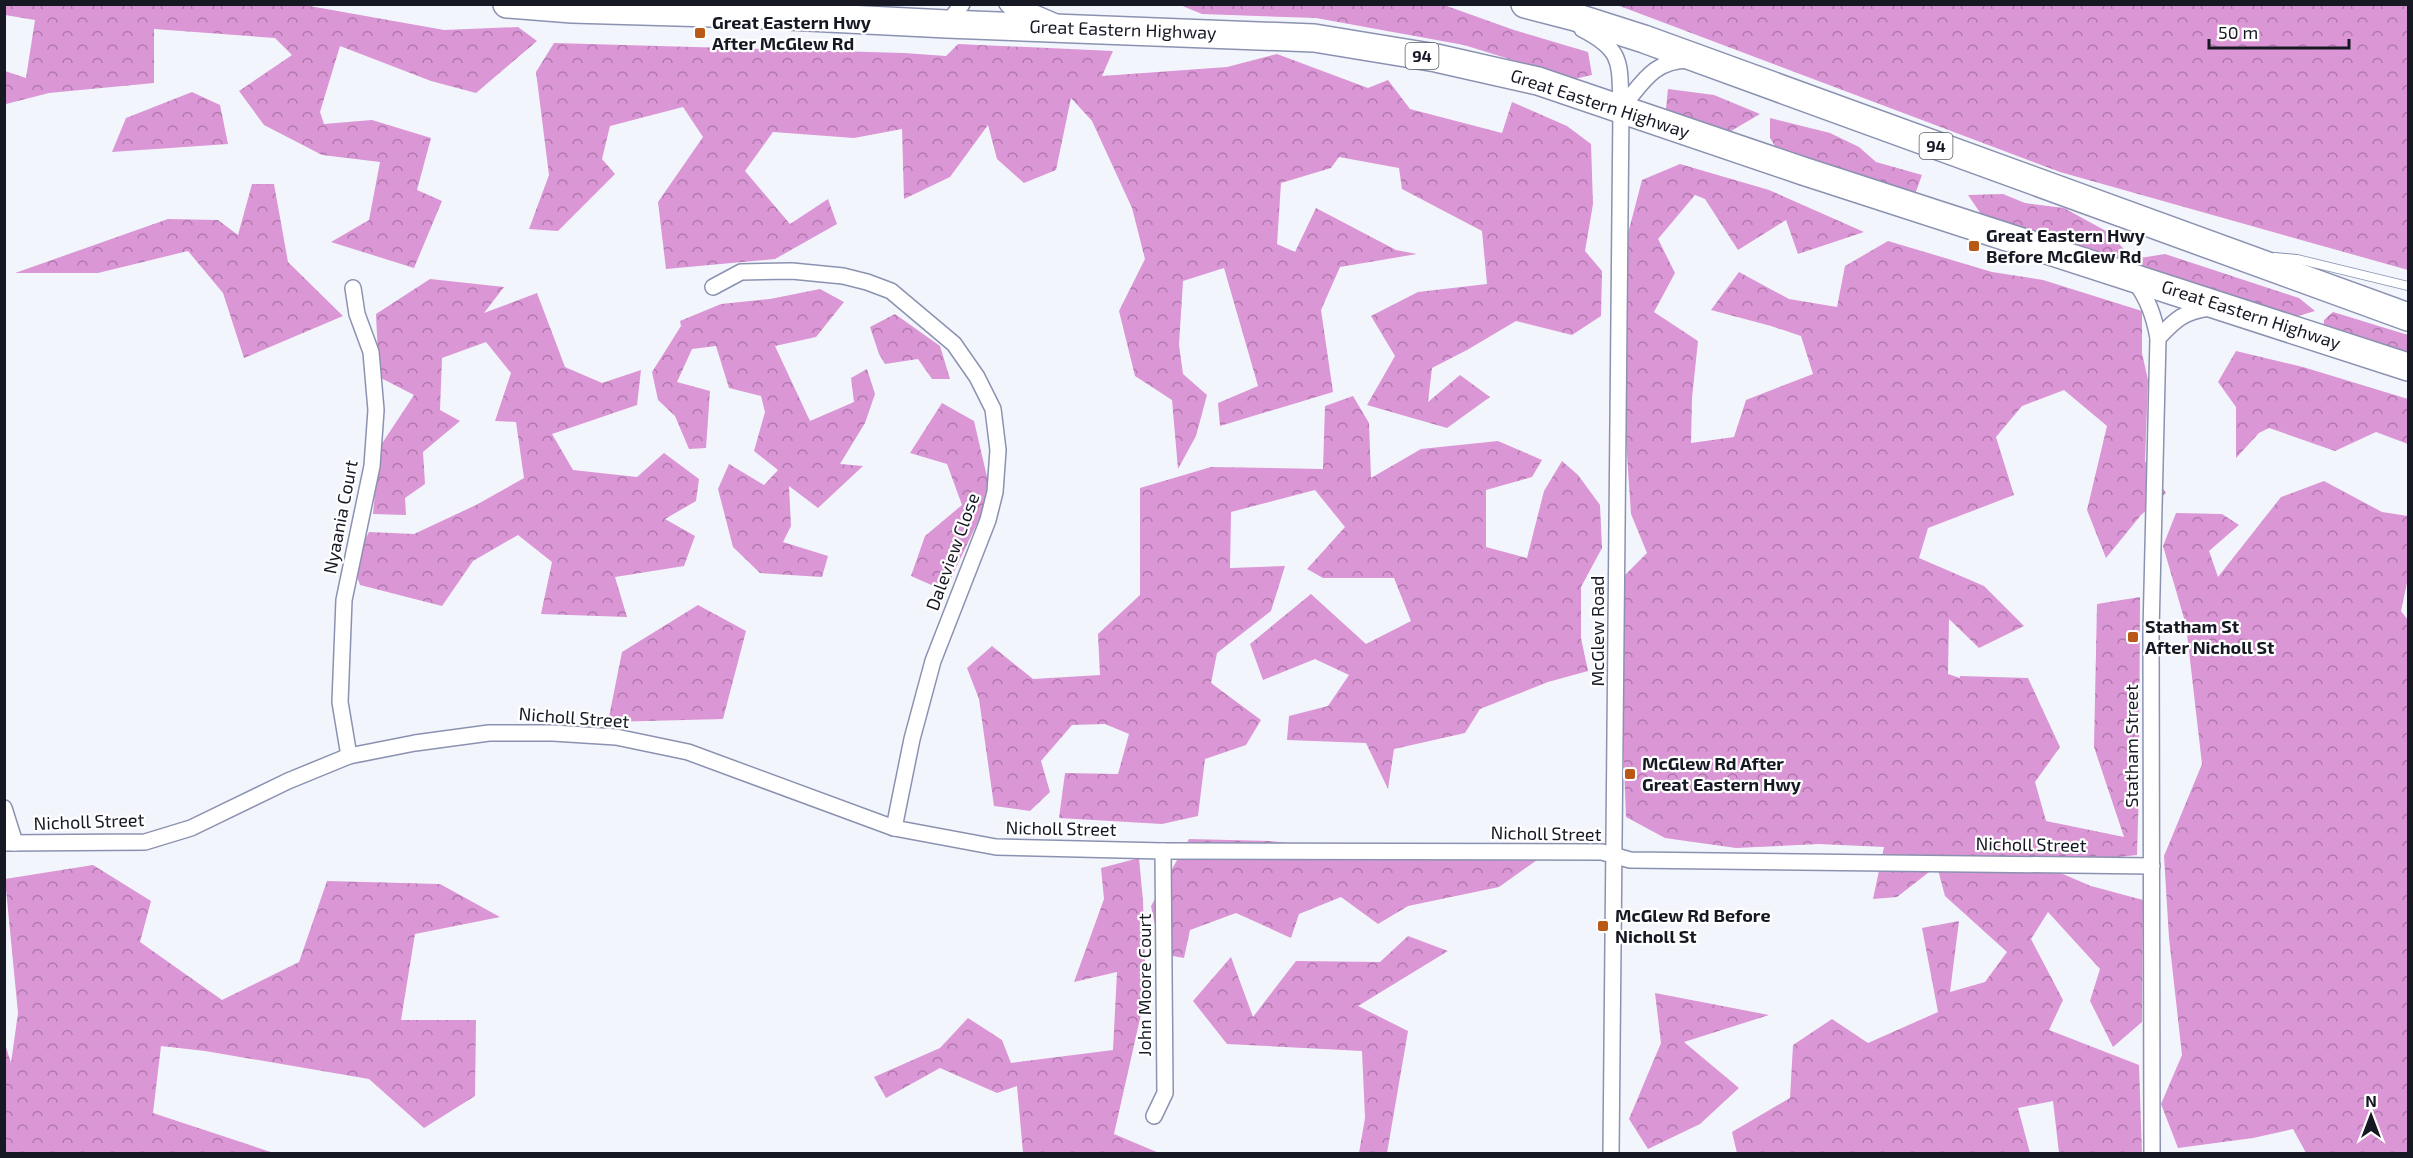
<svg xmlns="http://www.w3.org/2000/svg" width="2413" height="1158" viewBox="0 0 2413 1158" font-family="'Exo 2',sans-serif">
  <style>
    .forest { fill: url(#forest-crowns) }
    .lines { fill: none; stroke-linecap: round; stroke-linejoin: round }
    .lane-casing { stroke: #8b92b1; stroke-width: 10 }
    .street-casing { stroke: #8b92b1; stroke-width: 18 }
    .highway-casing { stroke: #8b92b1; stroke-width: 30 }
    .lane { stroke: #fff; stroke-width: 8 }
    .street { stroke: #fff; stroke-width: 15 }
    .highway { stroke: #fff; stroke-width: 27 }
    .poi-dot { fill: #ba5917; stroke: #fff; stroke-width: 2 }
    .labels { text-anchor: middle; stroke-width: 4.5; stroke-linejoin: round; paint-order: stroke }
    .shield { fill: #fff; stroke: #5c5d66; stroke-width: 1.5 }
    .shield-label { font-size: 16px; font-weight: bold; fill: #161824 }
    .poi-label { font-size: 18px; font-weight: bold; fill: #161824; stroke: #fff; text-anchor: start }
    .street-label { font-size: 18px; fill: #161824; stroke: #fff }
  </style>
  <defs>
    <pattern id="forest-crowns" width="20" height="18" patternUnits="userSpaceOnUse" patternTransform="scale(1.5)"><rect width="20" height="18" fill="#da96d5"/><path d="M2 6a3 3 0 1 1 6 0M12 15a3 3 0 1 1 6 0" fill="none" stroke="#b079ad"/></pattern>
  </defs>
  <rect width="100%" height="100%" fill="#f3f5fc"/>
  <!-- forest -->
  <g class="forest">
    <polygon points="4,5 304,5 444,30 518,27 537,41 476,93 431,81 340,46 320,112 324,124 372,120 431,138 417,190 442,201 414,268 331,242 369,220 380,162 322,155 264,125 239,91 292,55 275,38 154,29 154,83 49,93 6,104 5,71 26,78 35,20 5,15"/>
    <polygon points="1180,5 1444,5 1514,30 1588,52 1592,75 1574,79 1464,45 1316,18 1202,14"/>
    <polygon points="1617,5 2408,5 2408,270 2060,172"/>
    <polygon points="554,43 904,53 946,56 958,44 1113,51 1102,76 1227,67 1277,54 1368,88 1388,80 1410,109 1502,133 1512,102 1567,126 1591,144 1593,204 1585,251 1602,271 1601,316 1572,335 1516,321 1467,350 1432,368 1428,402 1460,375 1490,397 1447,428 1367,405 1395,356 1371,316 1418,292 1487,284 1482,231 1402,189 1399,168 1339,157 1331,168 1281,183 1277,244 1295,252 1316,208 1396,250 1417,254 1340,267 1321,310 1333,392 1220,426 1218,403 1258,386 1224,268 1183,281 1179,345 1183,374 1207,395 1196,436 1178,469 1172,400 1135,376 1119,311 1145,259 1132,208 1092,121 1071,98 1056,170 1024,183 997,159 988,125 950,177 904,199 902,129 854,138 773,132 745,171 790,224 828,199 837,224 775,259 666,269 658,202 703,137 683,107 610,126 602,159 615,174 558,231 529,229 549,175 536,72"/>
    <polygon points="1668,89 1714,95 1760,114 1726,134 1665,118"/>
    <polygon points="192,92 220,105 228,144 112,152 126,118"/>
    <polygon points="1770,118 1830,133 1859,147 1876,162 1922,175 1914,197 1778,151 1770,138"/>
    <polygon points="1680,164 1769,190 1864,232 1798,254 1786,220 1738,250 1705,199 1695,195 1658,239 1675,273 1654,312 1698,341 1692,398 1691,443 1734,437 1746,400 1813,374 1801,336 1771,326 1711,310 1739,272 1789,299 1837,307 1845,266 1888,241 1992,272 2043,280 2142,311 2142,353 2148,380 2145,461 2166,493 2141,515 2106,558 2087,510 2107,426 2064,390 2022,406 1996,437 2014,495 1928,528 1919,558 1984,586 2024,626 1979,648 1949,619 1948,674 1960,678 1960,676 2028,678 2060,747 2035,782 2046,821 2124,837 2094,747 2097,604 2140,597 2139,787 2137,855 2073,862 2025,858 2091,886 2143,900 2142,1022 2113,1047 2090,1001 2100,969 2048,912 2031,939 2063,1000 2049,1030 2139,1065 2142,1153 2059,1153 2053,1101 2018,1108 2030,1153 1737,1153 1732,1132 1790,1098 1793,1045 1832,1019 1868,1043 1938,1012 1922,928 1959,921 1950,992 1985,982 2007,952 1945,896 1937,866 1897,897 1873,899 1884,847 1819,844 1736,848 1665,838 1626,817 1623,741 1623,577 1647,553 1631,514 1623,397 1628,262 1625,245 1642,180"/>
    <polygon points="252,184 274,184 288,262 343,316 244,358 223,293 188,251 98,273 15,273 168,219 218,220 238,235"/>
    <polygon points="2003,194 2025,203 2064,208 2106,231 2134,259 2165,254 2299,298 2315,311 2284,320 1994,226 1981,214 1968,195"/>
    <polygon points="430,279 504,287 484,313 537,293 565,367 602,383 641,370 637,405 552,434 573,470 637,477 664,453 699,479 696,501 665,519 695,536 684,566 615,577 627,617 541,614 552,562 518,535 473,561 442,606 360,585 352,563 369,532 414,534 476,505 524,478 516,422 495,421 511,373 486,342 442,358 440,410 460,421 423,452 425,484 405,498 406,515 373,514 379,448 414,395 379,377 376,314"/>
    <polygon points="820,289 844,302 816,337 775,346 810,421 854,402 851,378 867,369 875,394 865,423 840,464 863,466 818,508 789,486 791,526 783,542 828,556 822,577 760,573 733,547 718,489 729,464 764,485 778,470 754,451 765,412 761,396 729,388 716,346 692,349 677,382 710,391 706,448 689,449 675,416 658,400 652,372 681,326 680,321 721,304 770,299"/>
    <polygon points="2333,312 2408,335 2408,359 2323,334 2324,320"/>
    <polygon points="895,314 940,346 950,379 932,379 918,359 885,364 879,354 870,327"/>
    <polygon points="2236,351 2303,367 2408,399 2408,444 2376,432 2335,451 2269,428 2259,433 2236,458 2236,407 2218,382"/>
    <polygon points="1353,396 1369,423 1371,478 1421,449 1498,441 1542,460 1532,477 1486,490 1486,547 1527,558 1544,491 1562,461 1578,475 1600,505 1602,548 1581,587 1581,638 1588,671 1548,682 1480,709 1465,733 1394,749 1388,789 1366,743 1287,740 1289,716 1328,706 1349,675 1315,659 1263,680 1250,644 1311,594 1366,644 1411,621 1394,578 1323,578 1307,569 1345,527 1315,490 1231,512 1230,568 1285,566 1271,611 1217,653 1211,683 1261,720 1246,745 1205,759 1198,816 1162,824 1059,818 1065,773 1118,774 1129,734 1105,724 1072,725 1041,761 1050,792 1030,811 994,806 979,699 967,668 992,646 1033,679 1100,675 1098,634 1140,595 1140,488 1211,467 1323,469 1325,406"/>
    <polygon points="942,403 974,421 991,494 945,591 911,576 925,536 962,505 947,464 910,453"/>
    <polygon points="2324,481 2382,512 2408,516 2408,578 2401,611 2408,620 2408,1153 2306,1153 2293,1129 2253,1138 2178,1148 2161,1104 2182,1055 2169,938 2164,856 2202,764 2186,625 2163,546 2176,513 2222,514 2239,525 2209,551 2218,577 2281,497"/>
    <polygon points="698,605 746,631 723,719 608,722 622,652"/>
    <polygon points="1189,839 1270,841 1362,851 1554,848 1499,887 1408,906 1378,924 1341,897 1299,914 1291,938 1236,913 1190,930 1184,958 1161,954 1151,906"/>
    <polygon points="1139,858 1143,901 1146,992 1114,1134 1159,1153 1023,1153 1017,1086 997,1093 940,1068 886,1098 874,1077 940,1048 968,1018 1002,1040 1011,1063 1113,1050 1117,972 1074,982 1104,899 1101,868"/>
    <polygon points="93,865 151,901 140,942 222,1000 299,962 327,881 440,884 500,917 415,934 401,1020 476,1020 475,1096 424,1128 369,1079 205,1051 161,1046 153,1113 274,1153 5,1153 5,1044 11,1063 18,1013 5,879"/>
    <polygon points="1408,936 1448,951 1358,1006 1408,1031 1387,1153 1359,1153 1365,1118 1362,1051 1227,1044 1193,1001 1231,957 1253,1017 1296,961 1380,962"/>
    <polygon points="1655,993 1769,1015 1684,1042 1739,1088 1700,1124 1648,1149 1629,1119 1661,1043"/>
  </g>
  <g class="lines">
    <defs>
      <polyline id="lane" points="2275,257 2297,259 2408,286"/>
      <g id="street">
        <polyline points="1007,4 1011,8 1035,13 1056,22"/>
        <polyline points="947,24 962,4"/>
        <path d="M1582 29C1625 51 1619 64 1621 108L1611 1154"/>
        <path d="M1621 108C1643 83 1652 61 1688 60"/>
        <path d="M2134 280C2148 299 2154 316 2158 338L2151 632 2152 1154"/>
        <polyline points="713,287 741,272 792,271 843,276 867,282 891,291 954,344 977,377 993,409 998,450 995,492 988,520 933,661 912,739 894,828"/>
        <path d="M2158 338C2175 320 2184 311 2210 308"/>
        <polyline points="349,756 340,702 344,600 372,466 376,410 371,352 357,314 353,288"/>
        <polyline points="4,808 15,843"/>
        <polyline points="4,843 145,842 191,828 288,781 349,756 415,743 489,733 553,733 616,737 688,752 894,828 996,847 1163,851 1602,852 1630,860 2152,866"/>
        <polyline points="1154,1116 1165,1093 1163,851"/>
      </g>
      <g id="highway">
        <polyline points="507,4 572,9 746,14 947,24 1314,38 1436,58 1538,81 1803,171 2408,367"/>
        <polyline points="1525,4 1575,17 1644,39 2408,317"/>
      </g>
    </defs>
    <!-- lane casing -->
    <use href="#lane" class="lane-casing"/>
    <!-- street casing -->
    <use href="#street" class="street-casing"/>
    <!-- highway casing -->
    <use href="#highway" class="highway-casing"/>
    <!-- lane -->
    <use href="#lane" class="lane"/>
    <!-- street -->
    <use href="#street" class="street"/>
    <!-- highway -->
    <use href="#highway" class="highway"/>
  </g>
  <!-- markers -->
  <g class="poi-dot">
    <rect x="694" y="27" width="12" height="12" rx="3"/>
    <rect x="1968" y="240" width="12" height="12" rx="3"/>
    <rect x="2127" y="631" width="12" height="12" rx="3"/>
    <rect x="1624" y="768" width="12" height="12" rx="3"/>
    <rect x="1597" y="920" width="12" height="12" rx="3"/>
  </g>
  <g class="labels">
    <!-- shield labels -->
    <g class="shield">
      <rect x="1405.5" y="43" width="33" height="26" rx="4.5"/>
      <rect x="1919.5" y="133" width="33" height="26" rx="4.5"/>
    </g>
    <g class="shield-label">
      <text x="1422" y="62">94</text>
      <text x="1936" y="152">94</text>
    </g>
    <!-- poi labels -->
    <g class="poi-label">
      <text x="712" y="29">Great Eastern Hwy<tspan x="712" dy="21">After McGlew Rd</tspan></text>
      <text x="1986" y="242">Great Eastern Hwy<tspan x="1986" dy="21">Before McGlew Rd</tspan></text>
      <text x="2145" y="633">Statham St<tspan x="2145" dy="21">After Nicholl St</tspan></text>
      <text x="1642" y="770">McGlew Rd After<tspan x="1642" dy="21">Great Eastern Hwy</tspan></text>
      <text x="1615" y="922">McGlew Rd Before<tspan x="1615" dy="21">Nicholl St</tspan></text>
    </g>
    <!-- street labels -->
    <g class="street-label">
      <text transform="translate(1123 30) rotate(2)" y="6">Great Eastern Highway</text>
      <text transform="translate(1600 104) rotate(18)" y="6">Great Eastern Highway</text>
      <text transform="translate(2251 315) rotate(18)" y="6">Great Eastern Highway</text>
      <text transform="translate(341 517) rotate(-79)" y="6">Nyaania Court</text>
      <text transform="translate(953 552) rotate(-70)" y="6">Daleview Close</text>
      <text transform="translate(1598 631) rotate(-90)" y="6">McGlew Road</text>
      <text transform="translate(574 718) rotate(4)" y="6">Nicholl Street</text>
      <text transform="translate(2132 746) rotate(-90)" y="6">Statham Street</text>
      <text transform="translate(89 822) rotate(-2)" y="6">Nicholl Street</text>
      <text transform="translate(1061 829) rotate(1)" y="6">Nicholl Street</text>
      <text transform="translate(1546 834) rotate(1)" y="6">Nicholl Street</text>
      <text transform="translate(2031 845) rotate(1)" y="6">Nicholl Street</text>
      <text transform="translate(1145 985) rotate(-90)" y="6">John Moore Court</text>
    </g>
  </g>
  <!-- border -->
  <rect width="2413" height="1158" fill="none" stroke="#161824" stroke-width="12"/>
  <!-- north arrow -->
  <g transform="translate(2371 1116)" stroke="#ffffff" stroke-width="4.5" paint-order="stroke">
  <path d="M0-4.5L10 22L0 15L-10 22Z" fill="#161824"/>
  <text y="-9" font-size="16" font-weight="bold" text-anchor="middle" fill="#161824">N</text>
  </g>
  <!-- scale -->
  <path d="M2209 39v9h140v-9" fill="none" stroke="#161824" stroke-width="3"/>
  <text x="2218" y="39" font-size="18" fill="#161824" stroke="#ffffff" stroke-width="4.5" paint-order="stroke">50 m</text>
</svg>
